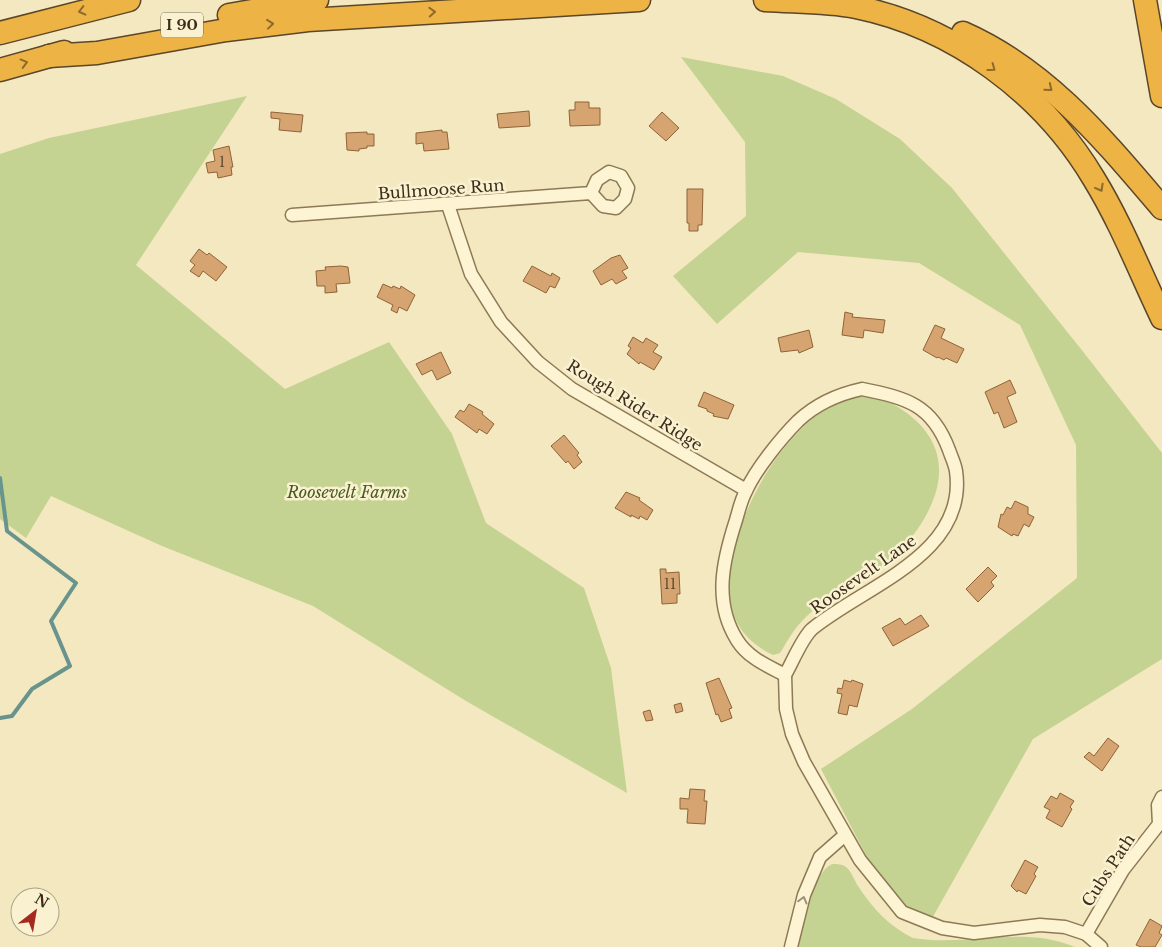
<svg xmlns="http://www.w3.org/2000/svg" width="1162" height="947" viewBox="0 0 1162 947" font-family="'Libre Baskerville',serif">
  <style>
    .green { fill: #c5d392 }
    .lines { fill: none; stroke-linecap: round; stroke-linejoin: round }
    .stream { stroke: #69948d; stroke-width: 4 }
    .building { fill: #d6a470; stroke: #906338 }
    .street-casing { stroke: #8e7955; stroke-width: 15 }
    .highway-casing { stroke: #5b462a; stroke-width: 25 }
    .street { stroke: #fdf4d4; stroke-width: 12 }
    .highway { stroke: #edb345; stroke-width: 22 }
    .oneway { stroke: #8c6a2e }
    .oneway2 { stroke: #9c9178 }
    .labels { text-anchor: middle; stroke-width: 5; stroke-linejoin: round; paint-order: stroke }
    .number-label { font-size: 14px; fill: #624c30 }
    .shield { fill: #f9f1d0; stroke: #756851; stroke-width: 1 }
    .shield-label { font-size: 15px; font-weight: bold; fill: #3c2e1b }
    .street-label { font-size: 16px; fill: #3c2e1b; stroke: #f9f1d0 }
    .park-label { font-size: 16px; font-style: italic; fill: #465b1f; stroke: #f9f1d0 }
  </style>
  <rect width="100%" height="100%" fill="#f3e8bf"/>
  <!-- green -->
  <g class="green">
    <polygon points="681,57 783,76 836,99 900,139 952,188 1081,349 1162,453 1162,659 1033,739 930,922 904,907 870,863 821,769 912,709 1077,578 1076,445 1020,325 919,263 798,252 717,324 673,276 746,216 745,142"/>
    <polygon points="247,96 136,265 285,389 389,342 452,434 486,523 584,588 611,668 627,793 466,701 313,606 162,546 51,496 26,538 0,519 0,154 49,138"/>
    <path d="M859 396C877 396 890 401 904 411 951 444 946 488 917 530 902 551 879 571 857 583 839 593 821 602 807 616 795 627 788 640 780 653L773 655C756 647 741 634 734 616 709 549 786 406 859 396Z"/>
    <path d="M832 864C837 864 842 864 846 867 852 872 854 880 858 886 872 908 890 927 913 938 967 947 1022 925 1075 947H798C803 927 812 873 832 864Z"/>
  </g>
  <g class="lines">
    <!-- stream -->
    <polyline class="stream" points="0,478 7,531 76,583 51,621 70,666 32,689 12,716 0,718"/>
  </g>
  <!-- building -->
  <g class="building">
    <polygon points="575,102 589,102 589,108 600,108 600,125 570,126 569,110 575,110"/>
    <polygon points="529,111 530,126 499,128 497,114"/>
    <polygon points="271,112 303,115 301,132 279,130 280,119 271,118"/>
    <polygon points="662,112 679,128 666,141 649,126"/>
    <polygon points="442,130 442,132 447,132 449,149 424,151 423,143 416,144 416,133"/>
    <polygon points="367,132 367,134 374,134 374,146 367,146 367,148 359,149 359,151 347,150 346,133"/>
    <polygon points="229,146 233,167 231,167 232,175 218,178 217,172 208,173 206,163 215,161 213,150"/>
    <polygon points="687,189 703,189 702,225 698,225 698,231 689,231 689,223 687,223"/>
    <polygon points="199,249 207,255 209,253 227,267 216,281 203,271 199,277 190,271 195,265 190,261"/>
    <polygon points="620,255 628,268 622,271 627,278 616,284 612,279 601,285 593,271 611,258"/>
    <polygon points="341,266 348,267 350,283 336,284 337,292 325,293 325,286 317,286 316,271 326,270 325,267"/>
    <polygon points="532,266 551,276 552,273 560,278 555,288 550,286 546,293 523,281"/>
    <polygon points="383,284 392,288 393,286 400,289 401,286 415,295 407,311 399,307 397,313 391,310 393,305 377,297"/>
    <polygon points="845,312 853,314 852,317 885,320 883,333 864,330 863,338 842,335"/>
    <polygon points="935,325 945,329 941,338 964,349 957,363 946,358 944,360 938,357 937,358 923,350"/>
    <polygon points="809,330 813,347 799,353 798,350 781,352 778,338"/>
    <polygon points="633,337 643,343 646,338 658,345 653,352 662,357 654,370 640,362 639,364 627,354 631,348 628,346"/>
    <polygon points="441,352 451,373 437,380 432,370 422,375 416,364"/>
    <polygon points="1010,380 1016,393 1007,397 1017,422 1004,428 998,412 994,414 985,392"/>
    <polygon points="704,392 734,405 728,419 713,416 714,414 707,411 707,409 698,406"/>
    <polygon points="469,404 483,412 482,414 494,424 487,434 479,429 477,433 455,417 460,410 464,412"/>
    <polygon points="564,435 579,453 577,455 582,462 574,469 568,461 566,463 551,446"/>
    <polygon points="626,492 640,498 639,500 653,510 647,520 640,516 639,519 631,515 631,517 615,508"/>
    <polygon points="1015,501 1028,507 1028,514 1034,517 1029,527 1024,524 1018,536 1013,534 1012,536 998,527 1001,514 1003,515 1007,507 1011,509"/>
    <polygon points="988,567 997,576 991,582 994,586 978,602 966,589"/>
    <polygon points="660,569 666,569 666,573 679,572 680,594 677,594 677,603 662,604"/>
    <polygon points="921,615 929,626 893,646 882,628 900,618 905,625"/>
    <polygon points="719,678 732,708 729,709 732,718 721,722 718,714 716,715 706,683"/>
    <polygon points="844,680 851,682 852,680 863,684 857,707 849,705 847,715 838,713 842,694 837,693 838,688 842,689"/>
    <polygon points="681,703 683,711 676,713 674,705"/>
    <polygon points="650,710 653,720 646,721 643,712"/>
    <polygon points="1108,738 1119,746 1102,771 1084,757 1089,752 1094,756"/>
    <polygon points="690,789 705,790 704,801 707,801 705,824 687,823 688,809 680,809 680,798 689,799"/>
    <polygon points="1060,793 1074,801 1070,807 1072,809 1062,827 1046,818 1050,810 1044,807 1051,796 1057,799"/>
    <polygon points="1025,860 1038,867 1034,874 1036,876 1026,894 1018,890 1017,892 1011,886"/>
    <polygon points="1150,919 1162,926 1159,933 1162,935 1155,947 1141,947 1136,945"/>
  </g>
  <g class="lines">
    <defs>
      <g id="street">
        <polyline points="448,205 471,274 501,322 538,362 572,389 746,490"/>
        <polyline points="292,215 591,193 597,180 609,172 621,176 628,188 625,199 616,208 603,206 591,193"/>
        <path d="M862 389C906 398 932 404 949 450 951 456 955 464 956 471 968 555 864 586 812 629 802 638 792 663 785 675 768 666 748 658 737 640 713 602 723 560 736 520 739 510 741 500 746 491 756 469 781 438 798 421 816 404 839 394 862 389Z"/>
        <polyline points="785,675 786,709 792,734 804,762 860,860 902,912 942,928 974,933 1040,925 1065,927 1086,934 1101,947"/>
        <polyline points="1086,934 1123,870 1159,824 1158,805 1162,797"/>
        <polyline points="791,947 804,895 820,857 845,835"/>
      </g>
      <g id="highway">
        <path d="M765 0C796 2 826 1 856 7 954 27 1043 93 1094 179 1121 223 1140 272 1162 318"/>
        <polyline points="1145,0 1162,96"/>
        <polyline points="229,15 317,0"/>
        <polyline points="0,33 129,0"/>
        <path d="M963 33C1047 70 1104 140 1162 208"/>
        <polyline points="49,56 97,53 226,30 308,20 639,0"/>
        <polyline points="0,70 64,52"/>
      </g>
    </defs>
    <!-- street casing -->
    <use href="#street" class="street-casing"/>
    <!-- highway casing -->
    <use href="#highway" class="highway-casing"/>
    <!-- street -->
    <use href="#street" class="street"/>
    <!-- highway -->
    <use href="#highway" class="highway"/>
  </g>
  <!-- one-way arrows -->
  <defs><path id="oneway-chevron" d="M-2-3.5L2.5 0L-2 3.5" fill="none" stroke-width="1.6" stroke-linecap="round" stroke-linejoin="round" transform="scale(1.25)"/></defs>
  <g class="oneway">
    <use href="#oneway-chevron" transform="translate(82 11) rotate(166)"/>
    <use href="#oneway-chevron" transform="translate(432 12) rotate(-3)"/>
    <use href="#oneway-chevron" transform="translate(270 24) rotate(-6)"/>
    <use href="#oneway-chevron" transform="translate(24 63) rotate(-15)"/>
    <use href="#oneway-chevron" transform="translate(992 68) rotate(36)"/>
    <use href="#oneway-chevron" transform="translate(1049 88) rotate(39)"/>
    <use href="#oneway-chevron" transform="translate(1100 188) rotate(61)"/>
  </g>
  <use class="oneway2" href="#oneway-chevron" transform="translate(803 900) rotate(-75)"/>
  <g class="labels">
    <!-- number labels -->
    <g class="number-label">
      <text x="222" y="167">1</text>
      <text x="670" y="589">11</text>
    </g>
    <!-- shield labels -->
    <rect class="shield" x="161" y="12.5" width="42" height="25" rx="4"/>
    <g class="shield-label">
      <text x="182" y="30">I 90</text>
    </g>
    <!-- street labels -->
    <g class="street-label">
      <text transform="translate(441 189) rotate(-4)" y="6">Bullmoose Run</text>
      <text transform="translate(635 405) rotate(32)" y="6">Rough Rider Ridge</text>
      <text transform="translate(863 574) rotate(-35)" y="6">Roosevelt Lane</text>
      <text transform="translate(1108 870) rotate(-57)" y="6">Cubs Path</text>
    </g>
    <!-- park labels -->
    <g class="park-label">
      <text x="347" y="498">Roosevelt Farms</text>
    </g>
  </g>
  <!-- north arrow -->
  <g transform="translate(35 912) rotate(31)"><circle r="24" fill="#f9f1d0" stroke="#ada388"/>
  <path d="M0-4L9 19L0 12L-9 19Z" fill="#a5291e"/>
  <text y="-8" font-size="14" font-weight="bold" text-anchor="middle" fill="#3c2e1b">N</text>
  </g>
</svg>
